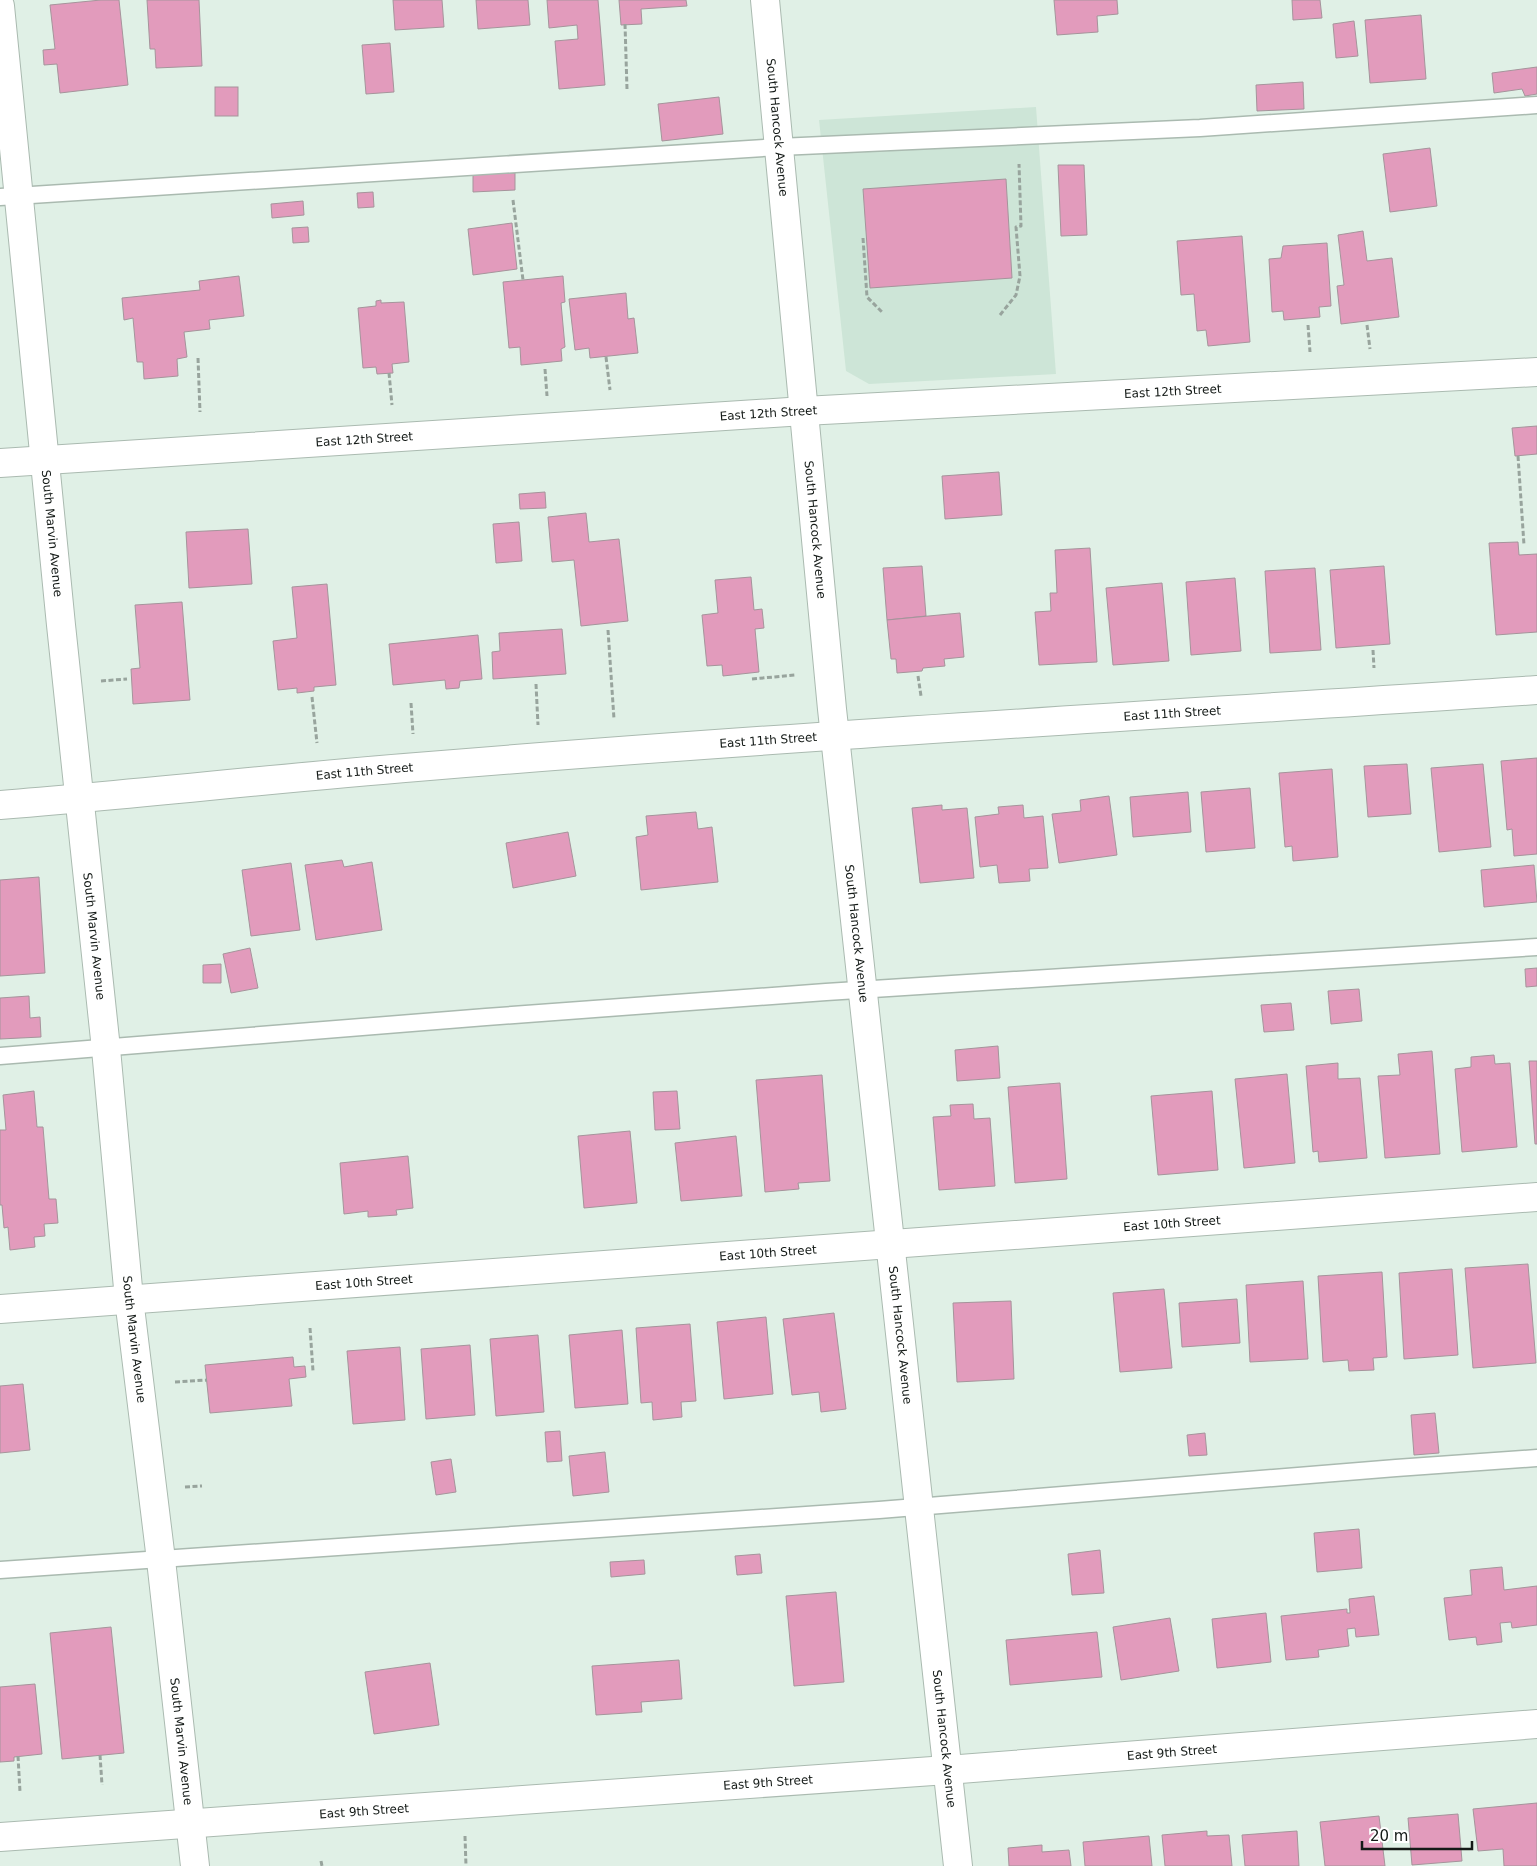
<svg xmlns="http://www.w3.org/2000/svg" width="1537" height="1866" viewBox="0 0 1537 1866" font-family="'DejaVu Sans',sans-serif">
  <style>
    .built { fill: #cde5d7 }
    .building { fill: #e29bbc; stroke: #a5949b }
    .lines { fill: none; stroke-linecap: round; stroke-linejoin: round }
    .lane-casing { stroke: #aabab0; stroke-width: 19 }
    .street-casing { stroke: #aabab0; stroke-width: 30 }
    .secondary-casing { stroke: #aabab0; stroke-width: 30 }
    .path { stroke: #98a49d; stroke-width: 3; stroke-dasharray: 5 2.5; stroke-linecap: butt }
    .lane { stroke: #fff; stroke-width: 16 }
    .street { stroke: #fff; stroke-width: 28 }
    .secondary { stroke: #fff; stroke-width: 28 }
    .labels { text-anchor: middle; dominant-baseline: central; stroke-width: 4; stroke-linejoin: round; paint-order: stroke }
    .street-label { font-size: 12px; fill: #141a17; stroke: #fff }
  </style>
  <rect width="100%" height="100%" fill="#e0f0e6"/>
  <polygon class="built" points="1036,107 1056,374 869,384 846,371 819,120"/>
  <g class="building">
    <polygon points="101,0 119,0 128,85 60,93 57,64 44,65 43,50 55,49 50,5"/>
    <polygon points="147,0 199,0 202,66 156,68 155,49 150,49"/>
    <polygon points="393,0 442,0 444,27 395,30"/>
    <polygon points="476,0 528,0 530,25 478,29"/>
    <polygon points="547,0 598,0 605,85 559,89 555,41 578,39 577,25 549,28"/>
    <polygon points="619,0 686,0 687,6 641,9 642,24 621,25"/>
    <polygon points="1054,0 1117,0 1118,14 1097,16 1098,32 1057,35"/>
    <polygon points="1292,0 1320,0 1322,18 1293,20"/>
    <polygon points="1421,15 1426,79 1370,83 1365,20"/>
    <polygon points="1354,21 1358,56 1336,58 1333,24"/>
    <polygon points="390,43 394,92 366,94 362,45"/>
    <polygon points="1537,67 1537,94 1525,96 1522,89 1494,93 1492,73"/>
    <polygon points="1303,82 1304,109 1257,111 1256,85"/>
    <rect x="215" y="87" width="23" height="29"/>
    <polygon points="719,97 723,134 662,141 658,104"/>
    <polygon points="1430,148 1437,206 1390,212 1383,154"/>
    <polygon points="1058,165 1084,165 1087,235 1061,236"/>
    <polygon points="515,173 515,190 473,192 473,174"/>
    <polygon points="1006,179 1012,278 870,288 863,189"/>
    <polygon points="373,192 374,207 358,208 357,193"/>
    <polygon points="303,201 304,215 272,218 271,204"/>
    <polygon points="512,223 517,269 473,275 468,229"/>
    <polygon points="308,227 309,242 293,243 292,228"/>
    <polygon points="1363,231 1367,261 1392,258 1399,317 1341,324 1337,286 1344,285 1338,235"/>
    <polygon points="1242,236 1250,342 1208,346 1206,330 1197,331 1194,294 1181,295 1177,241"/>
    <polygon points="1327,243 1331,306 1319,307 1320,317 1284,320 1283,311 1272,312 1269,259 1281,258 1283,246"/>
    <polygon points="239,276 244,316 209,320 210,329 184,332 187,357 177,359 178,376 144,379 143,362 137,362 133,318 124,320 122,298 200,290 199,281"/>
    <polygon points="563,276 565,302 561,303 565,347 561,349 562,361 521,365 520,347 509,348 503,282"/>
    <polygon points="626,293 628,319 634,318 638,353 590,358 589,348 575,350 569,299"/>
    <polygon points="381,300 381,303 404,302 409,362 392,364 393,373 377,374 376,367 363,368 358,308 376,306 376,301"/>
    <polygon points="1537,426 1537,454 1515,456 1512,428"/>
    <polygon points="999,472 1002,515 945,519 942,476"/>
    <polygon points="545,492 546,508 520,509 519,494"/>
    <polygon points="586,513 589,542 619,539 628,621 581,626 574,560 552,562 548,517"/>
    <polygon points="519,522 522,561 496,563 493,524"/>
    <polygon points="248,529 252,584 189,588 186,532"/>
    <polygon points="1518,542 1519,555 1537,554 1537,632 1496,635 1489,543"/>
    <polygon points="1090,548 1097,662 1039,665 1035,612 1051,611 1050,593 1057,593 1055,550"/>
    <polygon points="922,566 926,616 887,620 883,568"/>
    <polygon points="1384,566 1390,644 1336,648 1330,570"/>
    <polygon points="1315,568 1321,650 1270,653 1265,571"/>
    <polygon points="751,577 754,610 762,609 764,628 755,629 759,672 723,676 722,665 707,666 702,615 718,613 715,580"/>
    <polygon points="1235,578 1241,651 1191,655 1186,582"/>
    <polygon points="1162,583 1169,661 1113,665 1106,588"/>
    <polygon points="327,584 336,685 314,687 314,691 297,693 297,688 278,690 273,641 297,638 292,587"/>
    <polygon points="182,602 190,700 133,704 131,669 140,668 135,605"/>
    <polygon points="960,613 964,657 944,659 945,666 923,668 922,671 897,673 896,659 891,659 887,620"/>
    <polygon points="562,629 566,674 493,679 492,652 500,651 499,633"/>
    <polygon points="478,635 482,679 460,681 459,688 446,689 445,680 393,685 389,644"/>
    <polygon points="1537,758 1537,854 1514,856 1512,829 1507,830 1501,761"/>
    <polygon points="1407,764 1411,814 1368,817 1364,766"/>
    <polygon points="1483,764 1491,847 1439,852 1431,768"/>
    <polygon points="1332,769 1338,857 1293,861 1292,846 1285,847 1279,773"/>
    <polygon points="1250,788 1255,848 1206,852 1201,792"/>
    <polygon points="1188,792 1191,832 1133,837 1130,797"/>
    <polygon points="1109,796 1117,855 1059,863 1052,814 1081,811 1080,800"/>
    <polygon points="942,805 942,810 967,808 974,878 920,883 912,808"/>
    <polygon points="1023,805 1024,818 1043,816 1048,868 1029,869 1030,881 999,883 997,865 980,867 975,817 999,814 998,807"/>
    <polygon points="696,812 698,829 712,827 718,882 641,890 636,837 648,835 646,816"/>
    <polygon points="568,832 576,876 513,888 506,843"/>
    <polygon points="342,860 344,867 372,862 382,930 316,940 305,865"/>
    <polygon points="291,863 300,930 251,936 242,870"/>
    <polygon points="1534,865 1537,902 1484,907 1481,870"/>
    <polygon points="39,877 45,973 0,976 0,880"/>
    <polygon points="250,948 258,988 231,993 223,954"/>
    <polygon points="221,964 221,983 203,983 203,965"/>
    <polygon points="1537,968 1537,986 1526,987 1525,969"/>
    <polygon points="1359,989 1362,1021 1331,1024 1328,991"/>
    <polygon points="29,996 30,1018 40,1017 41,1037 0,1039 0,998"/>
    <polygon points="1291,1003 1294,1030 1264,1032 1261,1005"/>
    <polygon points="998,1046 1000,1078 957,1081 955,1050"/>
    <polygon points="1432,1051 1440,1154 1385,1158 1378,1076 1400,1075 1398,1054"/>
    <polygon points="1494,1055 1495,1064 1510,1063 1517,1147 1462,1152 1455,1069 1471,1067 1471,1057"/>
    <polygon points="1529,1061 1537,1061 1537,1144 1535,1144"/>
    <polygon points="1338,1063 1338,1079 1360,1078 1367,1158 1319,1162 1318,1151 1313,1152 1306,1066"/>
    <polygon points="1287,1074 1295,1163 1244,1168 1235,1079"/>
    <polygon points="822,1075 830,1181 798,1183 799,1189 765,1192 756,1080"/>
    <polygon points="1060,1083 1067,1179 1015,1183 1008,1087"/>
    <polygon points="34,1091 37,1127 43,1127 49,1199 56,1199 58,1223 44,1224 45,1236 34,1237 35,1247 10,1250 8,1227 4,1228 2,1205 0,1205 0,1130 6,1130 3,1095"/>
    <polygon points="677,1091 680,1129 655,1130 653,1092"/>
    <polygon points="1212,1091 1218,1170 1158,1175 1151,1096"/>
    <polygon points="973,1104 974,1119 990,1118 995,1186 939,1190 933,1117 951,1116 950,1105"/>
    <polygon points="630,1131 637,1203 584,1208 578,1136"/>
    <polygon points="736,1136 742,1196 681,1201 675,1143"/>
    <polygon points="408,1156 413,1208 396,1210 397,1215 368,1217 368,1211 344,1214 340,1163"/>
    <polygon points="1528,1264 1536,1363 1473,1368 1465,1268"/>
    <polygon points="1452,1269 1458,1355 1404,1359 1399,1273"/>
    <polygon points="1382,1272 1387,1357 1373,1358 1374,1370 1349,1371 1348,1360 1323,1362 1318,1276"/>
    <polygon points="1303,1281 1308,1359 1250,1362 1246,1285"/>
    <polygon points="1164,1289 1172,1368 1120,1372 1113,1293"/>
    <polygon points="1237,1299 1240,1343 1182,1347 1179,1303"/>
    <polygon points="1011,1301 1014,1379 957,1382 953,1303"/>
    <polygon points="834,1313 846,1409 821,1412 819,1392 792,1395 783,1319"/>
    <polygon points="766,1317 773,1394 724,1399 717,1322"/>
    <polygon points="690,1324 696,1401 681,1402 682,1417 653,1420 652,1402 641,1403 636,1328"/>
    <polygon points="622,1330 628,1404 575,1408 569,1335"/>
    <polygon points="538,1335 544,1412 496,1416 490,1339"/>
    <polygon points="470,1345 475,1415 426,1419 421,1349"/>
    <polygon points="400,1347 405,1420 353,1424 347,1351"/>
    <polygon points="293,1357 294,1367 305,1366 306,1377 289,1379 292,1406 210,1413 205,1365"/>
    <polygon points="23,1384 30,1450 0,1453 0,1386"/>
    <polygon points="1435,1413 1439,1453 1414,1455 1411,1415"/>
    <polygon points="560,1431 562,1461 547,1462 545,1432"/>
    <polygon points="1205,1433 1207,1455 1189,1456 1187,1435"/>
    <polygon points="605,1452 609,1492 573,1496 569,1456"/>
    <polygon points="451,1459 456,1492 436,1495 431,1462"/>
    <polygon points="1359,1529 1362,1568 1317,1572 1314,1533"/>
    <polygon points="1100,1550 1104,1593 1072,1595 1068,1554"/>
    <polygon points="760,1554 762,1573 737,1575 735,1556"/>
    <polygon points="644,1560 645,1574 611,1577 610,1562"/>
    <polygon points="1502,1567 1504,1590 1537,1586 1537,1625 1512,1628 1511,1622 1500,1623 1502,1642 1477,1645 1476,1637 1449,1640 1444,1598 1472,1595 1470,1570"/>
    <polygon points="836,1592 844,1682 794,1686 786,1596"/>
    <polygon points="1374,1596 1379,1635 1356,1637 1355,1628 1347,1629 1349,1646 1318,1650 1319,1657 1286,1660 1281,1616 1347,1609 1347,1613 1350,1613 1349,1599"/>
    <polygon points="1266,1613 1271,1662 1217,1668 1212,1619"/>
    <polygon points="1170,1618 1179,1671 1121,1680 1113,1627"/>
    <polygon points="111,1627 124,1753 62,1759 50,1633"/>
    <polygon points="1097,1632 1102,1677 1010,1685 1006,1640"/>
    <polygon points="679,1660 682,1699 641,1702 642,1712 596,1715 592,1666"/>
    <polygon points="430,1663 439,1725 374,1734 365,1672"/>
    <polygon points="35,1684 42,1754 14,1757 14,1761 0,1762 0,1687"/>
    <polygon points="1537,1803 1537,1866 1504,1866 1503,1849 1478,1851 1473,1809"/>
    <polygon points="1458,1814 1462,1861 1412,1865 1408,1818"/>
    <polygon points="1379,1816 1385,1866 1325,1866 1320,1822"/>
    <polygon points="1207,1831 1207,1836 1229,1835 1232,1866 1165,1866 1162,1835"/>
    <polygon points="1297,1831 1299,1866 1245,1866 1242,1835"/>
    <polygon points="1149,1836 1152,1866 1085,1866 1083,1842"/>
    <polygon points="1042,1845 1042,1852 1069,1850 1071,1866 1009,1866 1008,1848"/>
  </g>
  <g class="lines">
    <g class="lane-casing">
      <g id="lane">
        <polyline points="0,197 779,147 1200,128 1537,105"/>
        <polyline points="0,1056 486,1017 826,992 1537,947"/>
        <polyline points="0,1570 879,1510 1396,1468 1537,1458"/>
      </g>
    </g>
    <g class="street-casing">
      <g id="street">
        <path id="s1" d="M765 0 832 709 958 1866"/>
        <path id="s2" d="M0 6 61 625 106 1049 129 1299 161 1560 195 1866"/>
        <path id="s3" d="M0 805C139 794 278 778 417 767 790 736 1163 715 1537 690"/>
        <path id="s4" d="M0 1309 1537 1197"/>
        <path id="s5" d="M0 1837 947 1770 1537 1724"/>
      </g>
    </g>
    <g class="secondary-casing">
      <g id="secondary">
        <path id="s6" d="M0 463 804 411 1537 372"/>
      </g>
    </g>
    <g class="path">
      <polyline points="625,24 627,89"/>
      <polyline points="513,200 523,280"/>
      <polyline points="863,238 867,297 883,313"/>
      <polyline points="1000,315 1016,295 1020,276 1016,227 1021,226 1019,164"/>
      <polyline points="1308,325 1310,352"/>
      <polyline points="1367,325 1370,349"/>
      <polyline points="606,357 610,390"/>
      <polyline points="198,358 200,412"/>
      <polyline points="545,369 547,396"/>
      <polyline points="389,373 392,405"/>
      <polyline points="1518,456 1524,545"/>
      <polyline points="608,630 614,719"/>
      <polyline points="1373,650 1374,668"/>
      <polyline points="918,676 921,696"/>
      <polyline points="752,679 795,675"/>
      <polyline points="101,681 127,679"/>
      <polyline points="536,684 538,725"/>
      <polyline points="312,697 317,743"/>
      <polyline points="411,703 413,734"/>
      <polyline points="310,1328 313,1371"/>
      <polyline points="175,1382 207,1380"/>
      <polyline points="185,1487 202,1486"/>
      <polyline points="100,1755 102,1785"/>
      <polyline points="18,1756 20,1792"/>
      <polyline points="465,1836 466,1866"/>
      <polyline points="321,1861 322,1866"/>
    </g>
    <use href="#lane" class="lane"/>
    <use href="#street" class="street"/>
    <use href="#secondary" class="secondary"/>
  </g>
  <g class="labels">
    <g class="street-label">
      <text stroke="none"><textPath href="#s1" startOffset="128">South Hancock Avenue</textPath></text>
      <text stroke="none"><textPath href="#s6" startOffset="1175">East 12th Street</textPath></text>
      <text stroke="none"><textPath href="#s6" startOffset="770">East 12th Street</textPath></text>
      <text stroke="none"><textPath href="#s6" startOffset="365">East 12th Street</textPath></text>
      <text stroke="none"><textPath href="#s1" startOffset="532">South Hancock Avenue</textPath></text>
      <text stroke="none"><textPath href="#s2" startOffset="530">South Marvin Avenue</textPath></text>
      <text stroke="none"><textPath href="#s3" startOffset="1176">East 11th Street</textPath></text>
      <text stroke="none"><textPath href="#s3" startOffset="771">East 11th Street</textPath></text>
      <text stroke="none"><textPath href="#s3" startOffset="366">East 11th Street</textPath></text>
      <text stroke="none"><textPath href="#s1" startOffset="938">South Hancock Avenue</textPath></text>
      <text stroke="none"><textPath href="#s2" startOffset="935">South Marvin Avenue</textPath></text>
      <text stroke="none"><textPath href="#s4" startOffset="1175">East 10th Street</textPath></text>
      <text stroke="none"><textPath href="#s4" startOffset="770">East 10th Street</textPath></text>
      <text stroke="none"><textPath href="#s4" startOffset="365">East 10th Street</textPath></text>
      <text stroke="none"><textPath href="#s1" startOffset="1342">South Hancock Avenue</textPath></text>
      <text stroke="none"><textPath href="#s2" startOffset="1340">South Marvin Avenue</textPath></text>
      <text stroke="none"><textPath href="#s1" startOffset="1748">South Hancock Avenue</textPath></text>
      <text stroke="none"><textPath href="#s2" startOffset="1745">South Marvin Avenue</textPath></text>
      <text stroke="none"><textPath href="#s5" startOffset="1175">East 9th Street</textPath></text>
      <text stroke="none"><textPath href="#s5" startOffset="770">East 9th Street</textPath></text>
      <text stroke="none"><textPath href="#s5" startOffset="365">East 9th Street</textPath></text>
    </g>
  </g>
  <path d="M1362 1841v8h110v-8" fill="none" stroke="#141a17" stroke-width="2.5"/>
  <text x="1370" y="1841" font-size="15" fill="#141a17" stroke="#ffffff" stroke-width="4" paint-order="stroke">20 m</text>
</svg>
